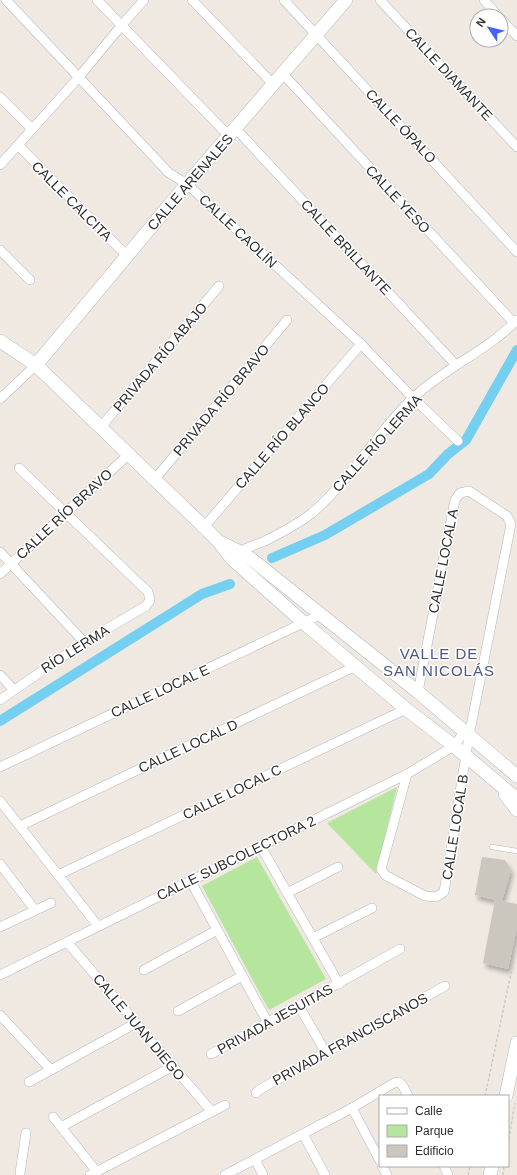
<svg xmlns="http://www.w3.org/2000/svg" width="517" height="1175" viewBox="0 0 517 1175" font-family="Arial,sans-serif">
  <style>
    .green { fill: #b6e59e }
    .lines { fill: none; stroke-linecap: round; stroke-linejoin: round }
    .canal { stroke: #75cff0; stroke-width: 10 }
    .building { fill: #cbc7bf; filter: url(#shadow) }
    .lane-casing { stroke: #b4b7c1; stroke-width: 5.5 }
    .street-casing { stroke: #b4b7c1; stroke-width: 10 }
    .secondary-casing { stroke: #b4b7c1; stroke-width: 14 }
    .path { stroke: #c9c9c9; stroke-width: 1.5; stroke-dasharray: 3 2; stroke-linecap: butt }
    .lane { stroke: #fff; stroke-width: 4.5 }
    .street { stroke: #fff; stroke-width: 9 }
    .secondary { stroke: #fff; stroke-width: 13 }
    .labels { text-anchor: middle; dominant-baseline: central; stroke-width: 3; stroke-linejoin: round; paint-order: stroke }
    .street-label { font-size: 14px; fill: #2e2e2e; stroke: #fff }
    .neighbourhood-label { font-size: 15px; letter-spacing: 1px; fill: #4d5680; stroke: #fff }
  </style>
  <defs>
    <filter id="shadow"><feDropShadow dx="2.5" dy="4.5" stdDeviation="2" flood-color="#0004"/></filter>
  </defs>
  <rect width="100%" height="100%" fill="#efe9e1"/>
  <g class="green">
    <polygon points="397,787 376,874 327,823"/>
    <polygon points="257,857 326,979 269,1010 202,886"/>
  </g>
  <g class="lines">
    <g class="canal">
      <polyline points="272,558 325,535 429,474 448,454 466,440 517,350"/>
      <polyline points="0,721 202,594 230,584"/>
    </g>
  </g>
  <polygon class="building" points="482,857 505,860 511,870 502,901 517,904 517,927 508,969 483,963 495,900 475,895"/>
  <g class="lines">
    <g class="lane-casing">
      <polyline id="lane" points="492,847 517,851"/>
    </g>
    <g class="street-casing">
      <g id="street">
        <polyline points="6,0 169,173 187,184 361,344 413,398 458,441"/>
        <polyline points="97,0 229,136"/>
        <polyline points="192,0 274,85"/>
        <polyline points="284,0 517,252"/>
        <polyline points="380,0 517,147"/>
        <polyline points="484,0 498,16"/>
        <polyline points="501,19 517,36"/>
        <polyline points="283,74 514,323"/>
        <polyline points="0,97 32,129"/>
        <polyline points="236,129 456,365"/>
        <polyline points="18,145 127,256"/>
        <polyline points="0,165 79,77 121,26 144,0"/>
        <polyline points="0,250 30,280"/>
        <polyline points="0,399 36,365"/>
        <polyline points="100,428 219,286"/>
        <polyline points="155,479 287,320"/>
        <polyline points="204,527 361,344"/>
        <polyline points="0,552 84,642"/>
        <path d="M238 554C245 547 256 545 265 541 281 533 298 524 312 513 351 480 376 433 413 398 444 368 487 351 517 320"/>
        <polyline points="0,574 128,455"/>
        <polyline points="0,675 13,689"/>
        <polyline points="0,700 84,642 146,606 150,600 148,592 19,468"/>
        <polyline points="0,767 320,615"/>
        <polyline points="407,774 381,869 385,875 425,896 436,897 444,892 469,736 511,524 507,516 469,491 460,493 455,500 418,692"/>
        <polyline points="0,801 98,926"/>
        <polyline points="20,826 356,666"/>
        <polyline points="260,845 339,984"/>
        <polyline points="0,864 35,910"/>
        <polyline points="58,875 406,709"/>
        <polyline points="190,880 268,1023"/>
        <polyline points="287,893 338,867"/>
        <polyline points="0,927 51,903"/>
        <polyline points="313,938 372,908"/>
        <polyline points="67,942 212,1112"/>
        <polyline points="144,970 217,930"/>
        <polyline points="0,975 407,774 454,746 458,741 464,731"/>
        <polyline points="299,1006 326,1053"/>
        <polyline points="178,1011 242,976"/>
        <polyline points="0,1015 51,1070"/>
        <polyline points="211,1054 400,949"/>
        <polyline points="29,1082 136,1023"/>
        <polyline points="256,1093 259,1090 445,986"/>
        <polyline points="352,1108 380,1161"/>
        <polyline points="53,1117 97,1172"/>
        <polyline points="61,1127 173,1066"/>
        <polyline points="303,1134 325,1175"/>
        <polyline points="255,1159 263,1175"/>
        <polyline points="382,1166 387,1175"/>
        <polyline points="444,1166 448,1175"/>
        <polyline points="20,1173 26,1133"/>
        <polyline points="90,1175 225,1105"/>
        <polyline points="225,1175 352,1108 394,1083 399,1082 403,1086 408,1096"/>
      </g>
    </g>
    <g class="secondary-casing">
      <g id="secondary">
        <polyline points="0,341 36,365 204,527 219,542 232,559 304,623 406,709 454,746 517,799"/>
        <polyline points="36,365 187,184 346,0"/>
        <polyline points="222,543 240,552 250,558 418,692 517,776"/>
        <polyline points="505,794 517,810"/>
        <polyline points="506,1096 517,1043"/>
        <polyline points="490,1175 492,1166"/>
      </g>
    </g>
    <g class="path">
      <polyline points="485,1096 517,945"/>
      <polyline points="508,1144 515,1103"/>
      <polyline points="468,1175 470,1166"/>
      <polyline points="503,1175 504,1166"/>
    </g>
    <use href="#lane" class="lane"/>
    <use href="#street" class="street"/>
    <use href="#secondary" class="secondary"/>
  </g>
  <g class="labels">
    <g class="street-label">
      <text transform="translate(449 74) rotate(47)">CALLE DIAMANTE</text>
      <text transform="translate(401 126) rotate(47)">CALLE ÓPALO</text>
      <text transform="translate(190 182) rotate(-49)">CALLE ARENALES</text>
      <text transform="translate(398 199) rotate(47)">CALLE YESO</text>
      <text transform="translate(72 201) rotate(45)">CALLE CALCITA</text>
      <text transform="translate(238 231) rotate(43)">CALLE CAOLÍN</text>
      <text transform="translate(346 247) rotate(47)">CALLE BRILLANTE</text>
      <text transform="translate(160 357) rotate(-50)">PRIVADA RÍO ABAJO</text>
      <text transform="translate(221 400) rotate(-50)">PRIVADA RÍO BRAVO</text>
      <text transform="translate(282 436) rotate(-49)">CALLE RÍO BLANCO</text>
      <text transform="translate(377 443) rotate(-48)">CALLE RÍO LERMA</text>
      <text transform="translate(64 514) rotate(-43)">CALLE RÍO BRAVO</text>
      <text transform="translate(443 561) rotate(-79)">CALLE LOCAL A</text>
      <text transform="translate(75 649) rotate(-32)">RÍO LERMA</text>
      <text transform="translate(160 691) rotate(-25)">CALLE LOCAL E</text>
      <text transform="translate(188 746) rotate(-25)">CALLE LOCAL D</text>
      <text transform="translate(232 792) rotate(-26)">CALLE LOCAL C</text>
      <text transform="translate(455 827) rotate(-81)">CALLE LOCAL B</text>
      <text transform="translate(236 858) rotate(-26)">CALLE SUBCOLECTORA 2</text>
      <text transform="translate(275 1019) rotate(-29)">PRIVADA JESUITAS</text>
      <text transform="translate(139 1027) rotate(50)">CALLE JUAN DIEGO</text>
      <text transform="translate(350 1039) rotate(-29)">PRIVADA FRANCISCANOS</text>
    </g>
    <g class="neighbourhood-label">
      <text x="439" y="653">VALLE DE<tspan x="439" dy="17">SAN NICOLÁS</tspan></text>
    </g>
  </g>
  <rect x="379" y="1095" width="130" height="72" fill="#ffffff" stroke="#ababab"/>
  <rect x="387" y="1108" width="20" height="6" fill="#ffffff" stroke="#ababab"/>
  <text x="415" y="1115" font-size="12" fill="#2e2e2e">Calle</text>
  <rect x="387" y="1125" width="20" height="12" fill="#b6e59e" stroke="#ababab"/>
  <text x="415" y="1135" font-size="12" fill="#2e2e2e">Parque</text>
  <rect x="387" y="1145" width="20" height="12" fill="#cbc7bf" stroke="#ababab"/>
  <text x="415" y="1155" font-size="12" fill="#2e2e2e">Edificio</text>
  <g transform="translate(489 28) rotate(305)"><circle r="19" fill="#ffffff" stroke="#ababab"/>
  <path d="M0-3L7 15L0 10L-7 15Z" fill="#4264fb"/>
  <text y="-6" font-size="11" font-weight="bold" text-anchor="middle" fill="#2e2e2e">N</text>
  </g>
</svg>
